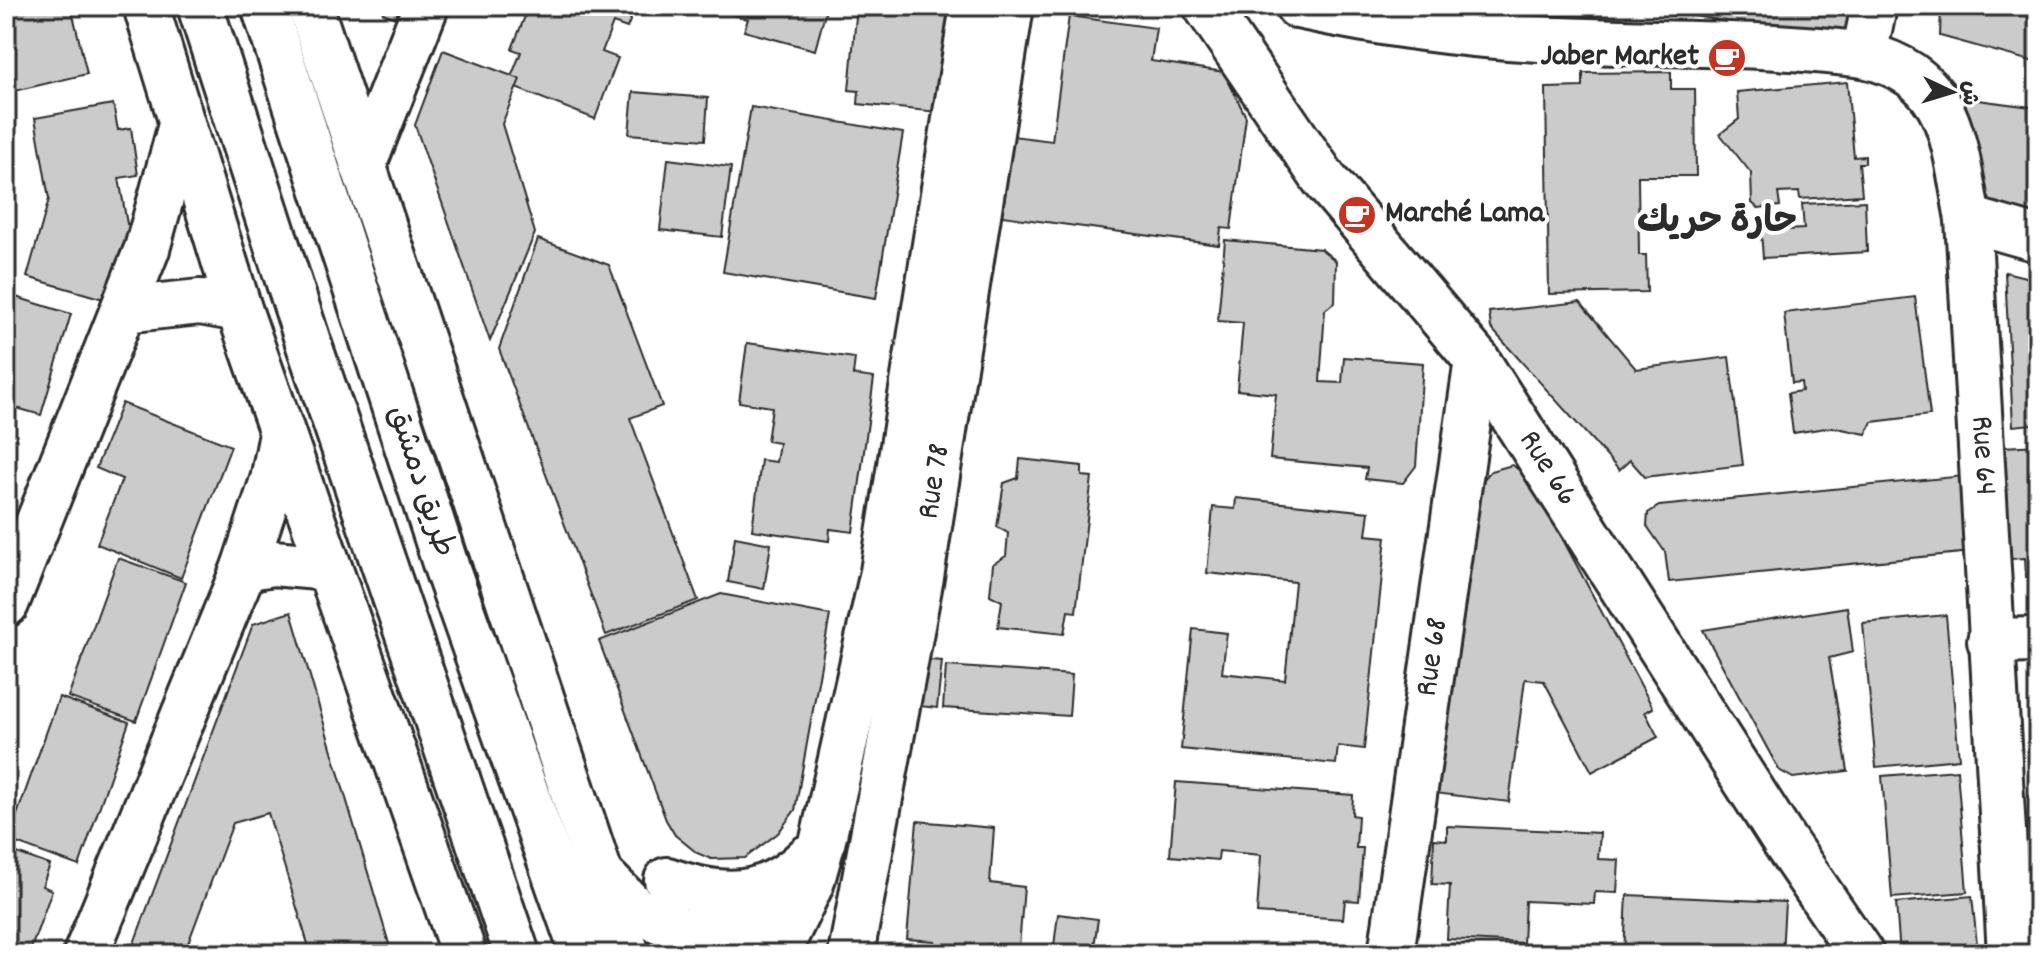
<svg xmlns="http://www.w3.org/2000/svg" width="2044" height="960" viewBox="0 0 2044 960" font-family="Dekko,'Playpen Sans Arabic',sans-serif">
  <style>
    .building { fill: #cbcbcb; stroke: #2b2b2b; stroke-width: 2 }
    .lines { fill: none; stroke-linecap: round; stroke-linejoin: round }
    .minor-casing { stroke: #2b2b2b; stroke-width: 50 }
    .highway-casing { stroke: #2b2b2b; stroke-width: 50 }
    .minor { stroke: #fff; stroke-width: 44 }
    .highway { stroke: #fff; stroke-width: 44 }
    .labels { text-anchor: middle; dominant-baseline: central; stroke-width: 8; stroke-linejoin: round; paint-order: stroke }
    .poi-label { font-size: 32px; font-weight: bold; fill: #2b2b2b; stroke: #fff; text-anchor: end }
    .street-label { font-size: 32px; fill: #2b2b2b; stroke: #fff }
    .quarter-label { font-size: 36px; font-weight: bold; fill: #2b2b2b; stroke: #fff }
  </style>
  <rect width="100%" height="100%" fill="#fff"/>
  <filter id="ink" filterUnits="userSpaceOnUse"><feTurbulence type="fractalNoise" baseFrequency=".0125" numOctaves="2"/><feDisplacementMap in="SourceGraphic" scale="16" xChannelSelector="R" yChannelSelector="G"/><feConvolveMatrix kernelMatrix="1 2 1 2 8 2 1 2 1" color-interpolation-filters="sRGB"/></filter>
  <g filter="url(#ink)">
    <g class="building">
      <polygon points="6,6 71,6 87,74 6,93"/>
      <polygon points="381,6 403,6 398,19 383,13"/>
      <polygon points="529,6 636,6 627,28 613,23 602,52 618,58 595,119 508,85 521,52 512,49"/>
      <polygon points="702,6 827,6 815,50 744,31 748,19"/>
      <polygon points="857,6 948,6 938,112 858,104 859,91 849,90"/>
      <polygon points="1631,6 1851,6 1845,40"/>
      <polygon points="1941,6 2038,6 2038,63 1940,36"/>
      <polygon points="1069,16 1156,28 1151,61 1224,72 1246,117 1231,229 1221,228 1219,245 1002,216 1013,136 1052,141"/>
      <polygon points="443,50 520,79 502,124 535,233 490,341 415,125"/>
      <polygon points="1671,72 1671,89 1695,89 1696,176 1638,176 1639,255 1646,255 1647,292 1549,294 1546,88 1583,87 1583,73"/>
      <polygon points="1847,82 1854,157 1865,156 1865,163 1859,163 1862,195 1800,199 1799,192 1778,193 1780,206 1758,208 1752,203 1751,173 1720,134 1739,119 1737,92"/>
      <polygon points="633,92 708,98 705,140 629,134"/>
      <polygon points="1955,97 2038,108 2038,216 1993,210"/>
      <polygon points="113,104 118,130 131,128 138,175 119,178 127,224 141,229 107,300 27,277 49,199 35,118"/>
      <polygon points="751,107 903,133 876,298 723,272"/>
      <polygon points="668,159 731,167 722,237 660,230"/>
      <polygon points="1865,201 1867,252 1763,258 1761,231 1804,229 1802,204"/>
      <polygon points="538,239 609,265 662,406 630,418 698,600 606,635 499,349"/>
      <polygon points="1225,240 1321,249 1336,261 1335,302 1325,310 1320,382 1342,383 1344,357 1423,363 1416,466 1403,483 1365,479 1367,468 1270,459 1276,394 1237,390 1243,323 1218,321"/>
      <polygon points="2005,272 2038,280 2038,441 2033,441 2032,424 2013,426"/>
      <polygon points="6,294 71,314 41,415 6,405"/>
      <polygon points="1915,297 1930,415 1872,422 1866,434 1832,427 1793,433 1788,393 1802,391 1801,382 1792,383 1784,313"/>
      <polygon points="1580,302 1636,369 1729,357 1743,465 1645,477 1630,460 1619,470 1491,328 1489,312"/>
      <polygon points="747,343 855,358 853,375 874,378 853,532 830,529 829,541 752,530 761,460 776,462 779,443 767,441 772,407 739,402"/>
      <polygon points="122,403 231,446 181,578 97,544 122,479 96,468"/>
      <polygon points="2038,445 2038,576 2026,577 2025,558 2010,559 2003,447"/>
      <polygon points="1020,459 1082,466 1082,476 1092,477 1076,612 1068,611 1064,634 998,627 1002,601 990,595 993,564 1006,556 1008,533 997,527 1004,483 1018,478"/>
      <polygon points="1512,465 1530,478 1653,708 1645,712 1658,737 1592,772 1544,681 1525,679 1509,802 1434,793 1473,491 1491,471"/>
      <polygon points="1964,476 1971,552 1669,582 1665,552 1647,526 1648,513 1659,506"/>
      <polygon points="1236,498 1369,512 1366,535 1386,537 1364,749 1338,746 1336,764 1181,749 1193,629 1227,633 1222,673 1285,680 1295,582 1207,573 1213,507 1235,509"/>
      <polygon points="735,537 771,544 764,589 728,582"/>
      <polygon points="118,558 186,582 136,721 68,697"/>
      <polygon points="721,594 830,615 795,810 778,833 745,858 711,859 697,853 675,835 666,820 599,641"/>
      <polygon points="1847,607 1853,652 1829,658 1848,771 1793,778 1779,770 1703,630"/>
      <polygon points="291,612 392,954 311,954 268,813 233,823 184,954 130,954 253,624"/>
      <polygon points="1946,615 1959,759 1876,767 1863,623"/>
      <polygon points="917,659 942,661 937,708 912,705"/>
      <polygon points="946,666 1072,675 1069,716 943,708"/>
      <polygon points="2038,679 2038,791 2037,791 2033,680"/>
      <polygon points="59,697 129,722 79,866 8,840"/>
      <polygon points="1957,770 1967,892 1892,898 1882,776"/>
      <polygon points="1176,782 1353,795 1352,815 1358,816 1356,848 1363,848 1359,901 1345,900 1343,919 1257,913 1261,855 1219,851 1218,860 1170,856"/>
      <polygon points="917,821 994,828 990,883 1024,887 1019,947 987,944 986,954 935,954 935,941 907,939"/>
      <polygon points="1447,826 1600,833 1598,859 1619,860 1617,893 1595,892 1594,904 1525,901 1523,943 1447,939 1450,885 1432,884 1434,839 1447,840"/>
      <polygon points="6,849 50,865 42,886 52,890 29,954 6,954"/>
      <polygon points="1627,895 1785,902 1782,954 1624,954"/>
      <polygon points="1972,896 1978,954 1900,954 1896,903"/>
      <polygon points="1058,914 1098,919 1093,954 1053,954"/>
    </g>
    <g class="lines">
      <g class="minor-casing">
        <g id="minor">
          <polyline points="146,6 239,309 464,954"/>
          <polyline points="310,6 627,954"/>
          <path id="s1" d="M1206 6 1324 179 1477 360 1784 841 1861 954"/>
          <path d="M1298 6C1377 23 1459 35 1540 39 1649 45 1756 41 1864 55"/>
          <path id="s2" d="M1874 6 1864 55C1954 76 1953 141 1968 219L2010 954"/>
          <polyline points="363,166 426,6"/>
          <polyline points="1968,219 2038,239"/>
          <polyline points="123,310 200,302 239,309"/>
          <polyline points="244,568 273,563 329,568"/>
          <polyline points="6,604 147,249 181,125"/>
          <polyline points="1990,641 2038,640"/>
          <polyline points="602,876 636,910 681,930 729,932 775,916 809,886"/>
          <path d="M667 880C722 899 765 901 809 857"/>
          <polyline points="86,954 244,568 273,480 282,434"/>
          <polyline points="777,954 811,884 822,844 883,572 973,6"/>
          <path id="s3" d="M851 954 921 577 1011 6"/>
          <path id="s4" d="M1391 954 1477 360"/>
        </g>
      </g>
      <g class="highway-casing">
        <g id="highway">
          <polyline points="200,6 308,342 517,954"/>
          <polyline points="264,6 447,569 583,954"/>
        </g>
      </g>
      <use href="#minor" class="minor"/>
      <use href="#highway" class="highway"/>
    </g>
  </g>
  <defs>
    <g id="cafe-disc" transform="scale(2)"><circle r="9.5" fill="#c8321e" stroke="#fff"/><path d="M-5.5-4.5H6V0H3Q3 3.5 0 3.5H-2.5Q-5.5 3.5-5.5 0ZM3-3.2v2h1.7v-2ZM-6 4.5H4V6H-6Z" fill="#fff"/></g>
  </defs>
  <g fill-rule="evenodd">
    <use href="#cafe-disc" x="1727" y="58"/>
    <use href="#cafe-disc" x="1357" y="215"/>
  </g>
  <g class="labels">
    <g class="poi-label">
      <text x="1699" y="58">Jaber Market</text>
      <text x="1385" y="215" text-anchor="start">Marché Lama</text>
    </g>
    <g class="street-label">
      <text stroke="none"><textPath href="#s2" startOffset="498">Rue 64</textPath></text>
      <text stroke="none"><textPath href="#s1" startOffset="576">Rue 66</textPath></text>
      <text stroke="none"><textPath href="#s3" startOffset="480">Rue 78</textPath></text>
      <text transform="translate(419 482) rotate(72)">طريق دمشق</text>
      <text stroke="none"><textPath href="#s4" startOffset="300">Rue 68</textPath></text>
    </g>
    <g class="quarter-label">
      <text x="1717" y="224">حارة حريك</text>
    </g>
  </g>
  <rect width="2044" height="960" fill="none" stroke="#fff" stroke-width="32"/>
  <rect x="16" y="16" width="2012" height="928" fill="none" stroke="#2b2b2b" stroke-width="3" filter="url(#ink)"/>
  <g transform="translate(1952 92) rotate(94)" stroke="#ffffff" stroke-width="6" paint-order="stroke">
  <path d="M0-6L14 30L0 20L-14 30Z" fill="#2b2b2b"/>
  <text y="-12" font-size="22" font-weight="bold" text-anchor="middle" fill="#2b2b2b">ش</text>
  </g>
</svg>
